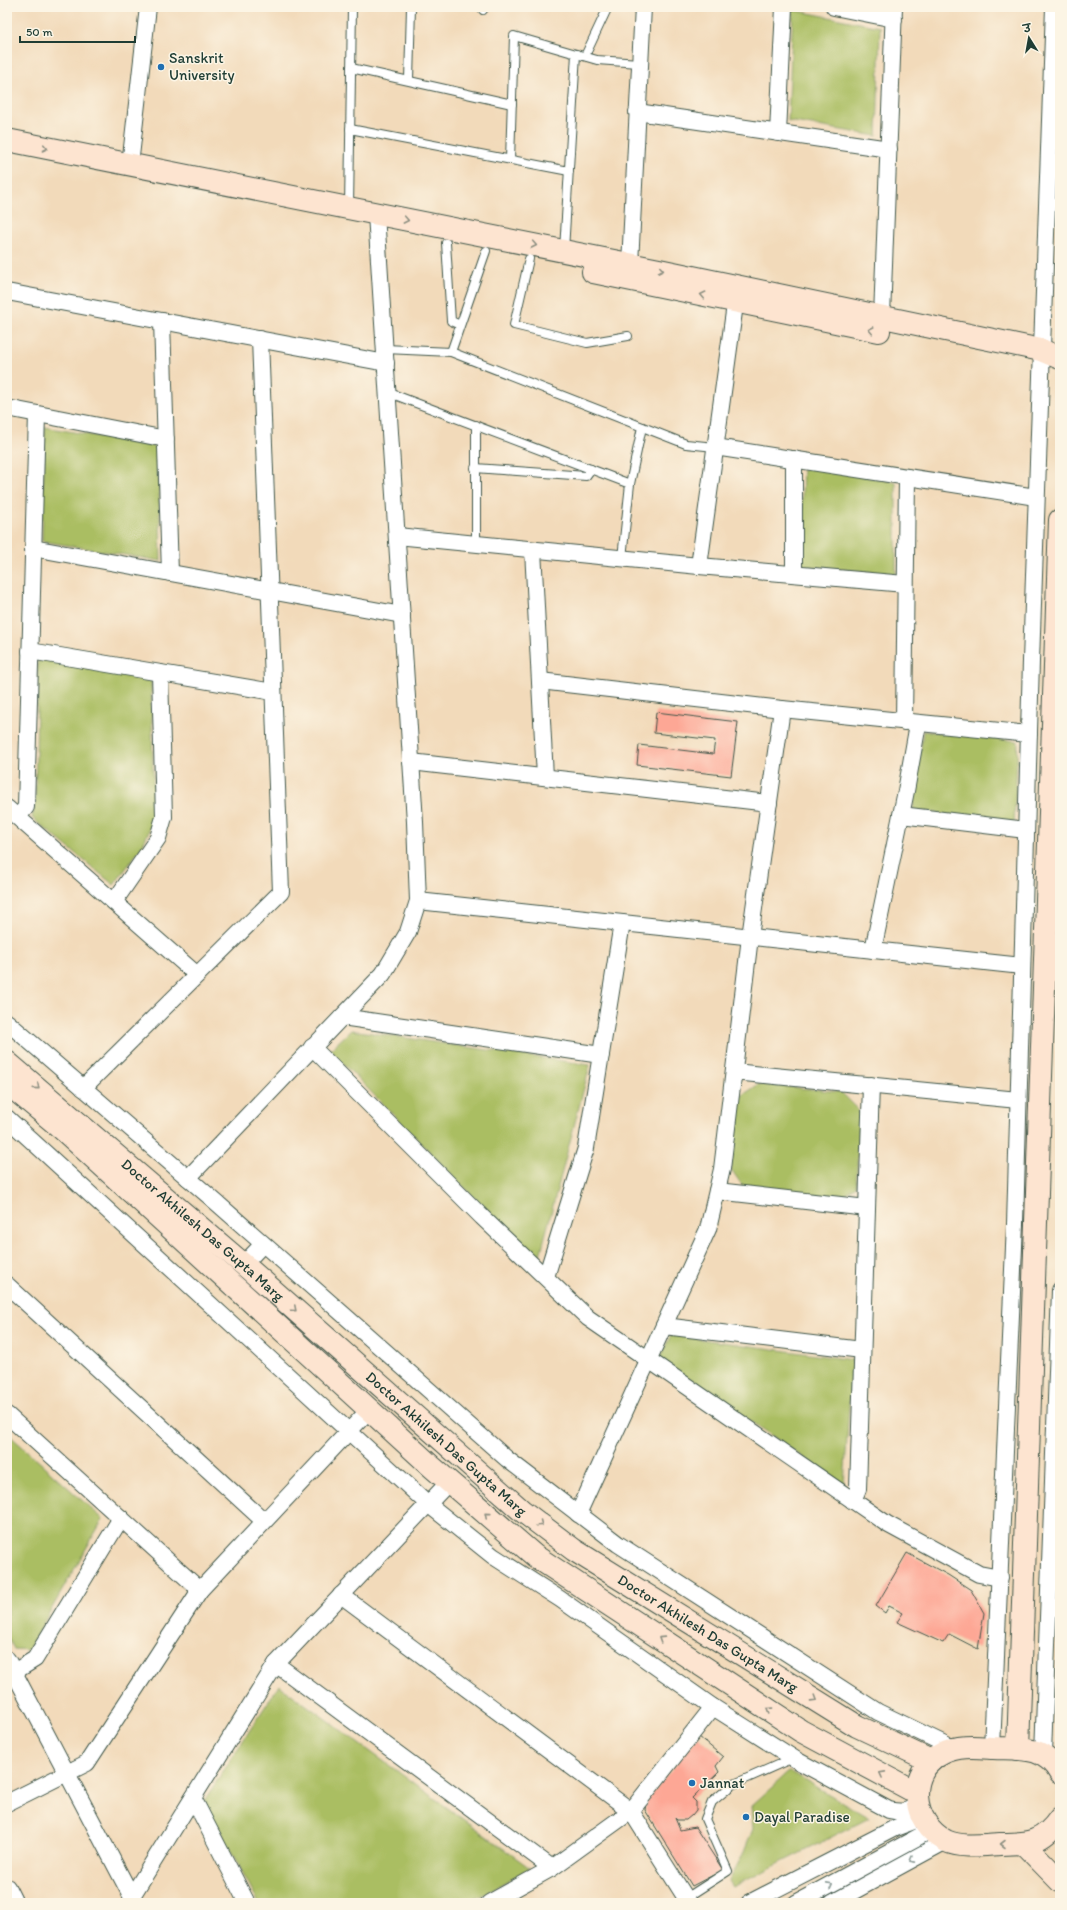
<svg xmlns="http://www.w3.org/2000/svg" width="1067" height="1910" viewBox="0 0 1067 1910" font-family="Itim,'Playpen Sans Deva',sans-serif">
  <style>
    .green { fill: #aabe62; stroke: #647e4b }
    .building { fill: #fda795 }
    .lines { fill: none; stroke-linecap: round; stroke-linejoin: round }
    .lane-casing { stroke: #3f5548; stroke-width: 10 }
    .street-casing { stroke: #3f5548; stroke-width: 18 }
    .secondary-casing { stroke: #3f5548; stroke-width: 24 }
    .lane { stroke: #fff; stroke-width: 8 }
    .street { stroke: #fff; stroke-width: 16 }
    .secondary { stroke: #fde4d0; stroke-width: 22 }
    .oneway { stroke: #8e9082 }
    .oneway2 { stroke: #8f9e9a }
    .poi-dot { fill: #1f6fb2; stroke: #fcf5e5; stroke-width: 1.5 }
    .labels { text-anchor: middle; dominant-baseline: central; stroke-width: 3; stroke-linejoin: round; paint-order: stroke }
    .poi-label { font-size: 15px; fill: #1f3d34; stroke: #fcf5e5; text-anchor: start }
    .street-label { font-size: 15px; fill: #1f3d34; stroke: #fcf5e5 }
  </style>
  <rect width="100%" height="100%" fill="#fcf5e5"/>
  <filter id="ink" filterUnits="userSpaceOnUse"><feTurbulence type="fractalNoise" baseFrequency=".025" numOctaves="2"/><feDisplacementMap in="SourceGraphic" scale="8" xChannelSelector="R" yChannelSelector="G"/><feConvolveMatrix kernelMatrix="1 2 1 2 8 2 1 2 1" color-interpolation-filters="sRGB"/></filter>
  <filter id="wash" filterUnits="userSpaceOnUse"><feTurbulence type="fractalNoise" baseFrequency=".012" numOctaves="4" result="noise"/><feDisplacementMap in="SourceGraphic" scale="16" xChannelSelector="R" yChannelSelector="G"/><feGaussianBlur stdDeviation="0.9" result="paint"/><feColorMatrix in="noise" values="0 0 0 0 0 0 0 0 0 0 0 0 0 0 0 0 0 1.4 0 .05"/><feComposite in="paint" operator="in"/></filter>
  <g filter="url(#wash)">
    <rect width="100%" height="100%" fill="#f2daba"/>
    <g class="green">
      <polygon points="793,10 880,27 877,136 788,121"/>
      <polygon points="45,427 158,447 161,561 42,541"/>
      <polygon points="803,466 896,482 896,574 800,566"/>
      <polygon points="38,659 151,679 154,818 143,845 114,885 32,818 35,803"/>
      <polygon points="923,731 1018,741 1014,823 913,810"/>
      <polygon points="351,1030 590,1065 538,1263 330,1050"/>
      <polygon points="759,1084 841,1092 860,1111 856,1186 840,1198 744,1188 731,1169 740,1097"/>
      <polygon points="671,1335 852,1360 844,1485 659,1359"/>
      <polygon points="7,1433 103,1519 28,1650 14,1649 7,1635"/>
      <polygon points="279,1685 530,1868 468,1903 259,1903 204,1801"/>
      <polygon points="790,1771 869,1818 733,1887 729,1881 744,1852 753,1829 751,1806"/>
    </g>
    <g id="blocks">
      <g class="building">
        <polygon points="656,712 738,722 731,776 637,765 639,745 713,754 715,740 654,733"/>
        <polygon points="907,1553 948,1575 971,1590 984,1613 978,1649 949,1634 943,1643 897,1622 903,1613 889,1606 885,1613 876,1606"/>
        <polygon points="698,1736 723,1757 716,1766 719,1772 692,1798 696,1802 696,1810 692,1815 686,1820 677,1820 675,1818 680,1830 695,1827 723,1870 692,1886 645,1810 646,1802"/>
      </g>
    </g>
  </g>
  <g filter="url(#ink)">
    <use href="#blocks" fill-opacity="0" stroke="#3f5548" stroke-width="1"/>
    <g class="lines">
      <g class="lane-casing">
        <g id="lane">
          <polyline points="483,10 485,7"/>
          <polyline points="585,56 608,7"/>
          <polyline points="351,68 512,104"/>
          <polyline points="409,80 411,7"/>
          <polyline points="350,129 569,171"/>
          <polyline points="510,160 514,36 597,60 639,63"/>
          <polyline points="349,208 352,7"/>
          <polyline points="446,243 451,321 460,325"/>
          <polyline points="564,250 576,54"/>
          <polyline points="529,259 514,325 587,343 628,336"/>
          <polyline points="385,349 451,352 686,444 715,447"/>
          <polyline points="451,352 486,251"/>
          <polyline points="387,392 630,484"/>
          <polyline points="476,425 476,544"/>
          <polyline points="475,468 586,476 591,469"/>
          <polyline points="622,558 630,484 642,427"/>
          <polyline points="686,1898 728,1871 705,1819 712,1802 732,1785 793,1758"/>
        </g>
      </g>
      <g class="street-casing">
        <g id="street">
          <polyline points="834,7 894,19"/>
          <polyline points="637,112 889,149"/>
          <polyline points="778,133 784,7"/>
          <polyline points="130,165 148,7"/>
          <polyline points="630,264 643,7"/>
          <polyline points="7,292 386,363"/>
          <polyline points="882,316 894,7"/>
          <polyline points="162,321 170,573"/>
          <polyline points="7,408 166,439"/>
          <polyline points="715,447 1036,497"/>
          <polyline points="794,459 794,574"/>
          <polyline points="397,536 699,566 905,584"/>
          <polyline points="33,548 402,615"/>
          <polyline points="533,550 545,777"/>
          <polyline points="699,566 737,290"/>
          <polyline points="30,651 273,692"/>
          <polyline points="540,681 782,709 1029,734"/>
          <polyline points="904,722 907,477"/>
          <polyline points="411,762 769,803"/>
          <polyline points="7,808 196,974"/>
          <polyline points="901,815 1026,830"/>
          <polyline points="18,817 26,807 37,414"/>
          <polyline points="418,901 1022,966"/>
          <polyline points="114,902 158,838 164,817 160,673"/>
          <polyline points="873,950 906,791 918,724"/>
          <polyline points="342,1017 601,1055"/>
          <polyline points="7,1022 217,1203 507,1459 618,1544 878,1712 953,1748"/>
          <polyline points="312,1047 482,1217 588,1318 887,1524 979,1574 1000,1578"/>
          <polyline points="734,1072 1018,1100"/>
          <polyline points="83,1088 281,892 260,339"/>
          <path d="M7 1118 428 1504 493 1556 560 1599 713 1707 798 1761 889 1810C901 1813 907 1812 917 1805"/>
          <polyline points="188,1178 383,974 408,932 418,901 415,822 376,214"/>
          <polyline points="717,1191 867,1208"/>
          <polyline points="243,1265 263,1244"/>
          <polyline points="546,1277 586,1148 622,923"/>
          <polyline points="7,1285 264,1521"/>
          <polyline points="664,1326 862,1350"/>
          <polyline points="7,1415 200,1590"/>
          <polyline points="853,1501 858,1489 871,1085"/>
          <polyline points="578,1514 708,1229 722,1169 750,937 782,709"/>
          <polyline points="341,1595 631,1811 689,1903"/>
          <polyline points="7,1659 135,1903"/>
          <polyline points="276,1664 552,1868"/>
          <polyline points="14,1672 35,1659 121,1518"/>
          <polyline points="992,1748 1015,1224 1031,661 1054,7"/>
          <polyline points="1043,1754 1060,1290"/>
          <polyline points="193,1798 247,1903"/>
          <polyline points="7,1803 87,1763 200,1590 369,1410"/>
          <polyline points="7,1887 15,1903"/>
          <polyline points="132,1896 276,1664 449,1482"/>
          <polyline points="489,1903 552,1868 631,1811 713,1707"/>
          <polyline points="749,1903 895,1828 922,1818"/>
          <polyline points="796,1903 931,1830"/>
          <polyline points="832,1903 946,1841"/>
        </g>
      </g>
      <g class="secondary-casing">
        <g id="secondary">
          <polyline points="7,140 664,271 1041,350 1060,358"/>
          <polyline points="593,272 879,331"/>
          <path id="s1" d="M7 1062 250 1270 521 1510 574 1550 857 1726 931 1761"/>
          <polyline points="7,1083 60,1127 432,1467 535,1556 801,1731 917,1793"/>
          <polyline points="1018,1749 1060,520"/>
          <path d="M1060 1773C1044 1745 1021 1749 993 1748 976 1747 959 1745 943 1753 905 1771 911 1823 946 1841 961 1848 983 1845 1000 1844 1028 1844 1043 1843 1060 1818"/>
          <polyline points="1024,1844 1060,1881"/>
        </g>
      </g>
      <use href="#lane" class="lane"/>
      <use href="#street" class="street"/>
      <use href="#secondary" class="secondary"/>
    </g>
    <defs><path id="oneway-chevron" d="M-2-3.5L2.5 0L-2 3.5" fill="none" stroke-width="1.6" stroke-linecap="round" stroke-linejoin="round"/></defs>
    <g class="oneway">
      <use href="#oneway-chevron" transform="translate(45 148) rotate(12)"/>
      <use href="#oneway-chevron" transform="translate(406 220) rotate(11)"/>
      <use href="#oneway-chevron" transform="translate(534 245) rotate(11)"/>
      <use href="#oneway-chevron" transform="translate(661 270) rotate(11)"/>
      <use href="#oneway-chevron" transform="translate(703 295) rotate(-168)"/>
      <use href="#oneway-chevron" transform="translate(871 330) rotate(-168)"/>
      <use href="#oneway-chevron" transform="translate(37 1087) rotate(41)"/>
      <use href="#oneway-chevron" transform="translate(294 1309) rotate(41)"/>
      <use href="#oneway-chevron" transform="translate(487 1515) rotate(-139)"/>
      <use href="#oneway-chevron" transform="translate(540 1524) rotate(37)"/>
      <use href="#oneway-chevron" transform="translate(661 1639) rotate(-147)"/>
      <use href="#oneway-chevron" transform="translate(814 1699) rotate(32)"/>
      <use href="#oneway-chevron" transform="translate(769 1710) rotate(-147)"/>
      <use href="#oneway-chevron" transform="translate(882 1774) rotate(-152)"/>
      <use href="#oneway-chevron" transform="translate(1003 1844) rotate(180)"/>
    </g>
    <g class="oneway2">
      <use href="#oneway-chevron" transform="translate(912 1860) rotate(151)"/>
      <use href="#oneway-chevron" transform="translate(830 1885) rotate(-28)"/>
    </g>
  </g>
  <g class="poi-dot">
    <circle cx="161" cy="67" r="4"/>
    <circle cx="692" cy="1783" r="4"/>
    <circle cx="746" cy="1817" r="4"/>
  </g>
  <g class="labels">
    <g class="poi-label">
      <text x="169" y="58">Sanskrit<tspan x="169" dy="17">University</tspan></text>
      <text x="700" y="1783">Jannat</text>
      <text x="754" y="1817">Dayal Paradise</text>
    </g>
    <g class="street-label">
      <text stroke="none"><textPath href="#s1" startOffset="258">Doctor Akhilesh Das Gupta Marg</textPath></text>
      <text stroke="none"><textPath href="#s1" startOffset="582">Doctor Akhilesh Das Gupta Marg</textPath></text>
      <text stroke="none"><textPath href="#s1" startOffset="906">Doctor Akhilesh Das Gupta Marg</textPath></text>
    </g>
  </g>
  <rect width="1067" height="1910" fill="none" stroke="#fcf5e5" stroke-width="24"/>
  <g transform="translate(1029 38) rotate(349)" stroke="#fcf5e5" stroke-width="3" paint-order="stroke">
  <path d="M0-3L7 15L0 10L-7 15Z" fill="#1f3d34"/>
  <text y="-6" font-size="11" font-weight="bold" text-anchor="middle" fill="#1f3d34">उ</text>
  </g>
  <path d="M20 36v6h115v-6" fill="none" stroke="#1f3d34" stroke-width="2"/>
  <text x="26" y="36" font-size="12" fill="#1f3d34" stroke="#fcf5e5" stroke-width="3" paint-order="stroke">50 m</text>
</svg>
